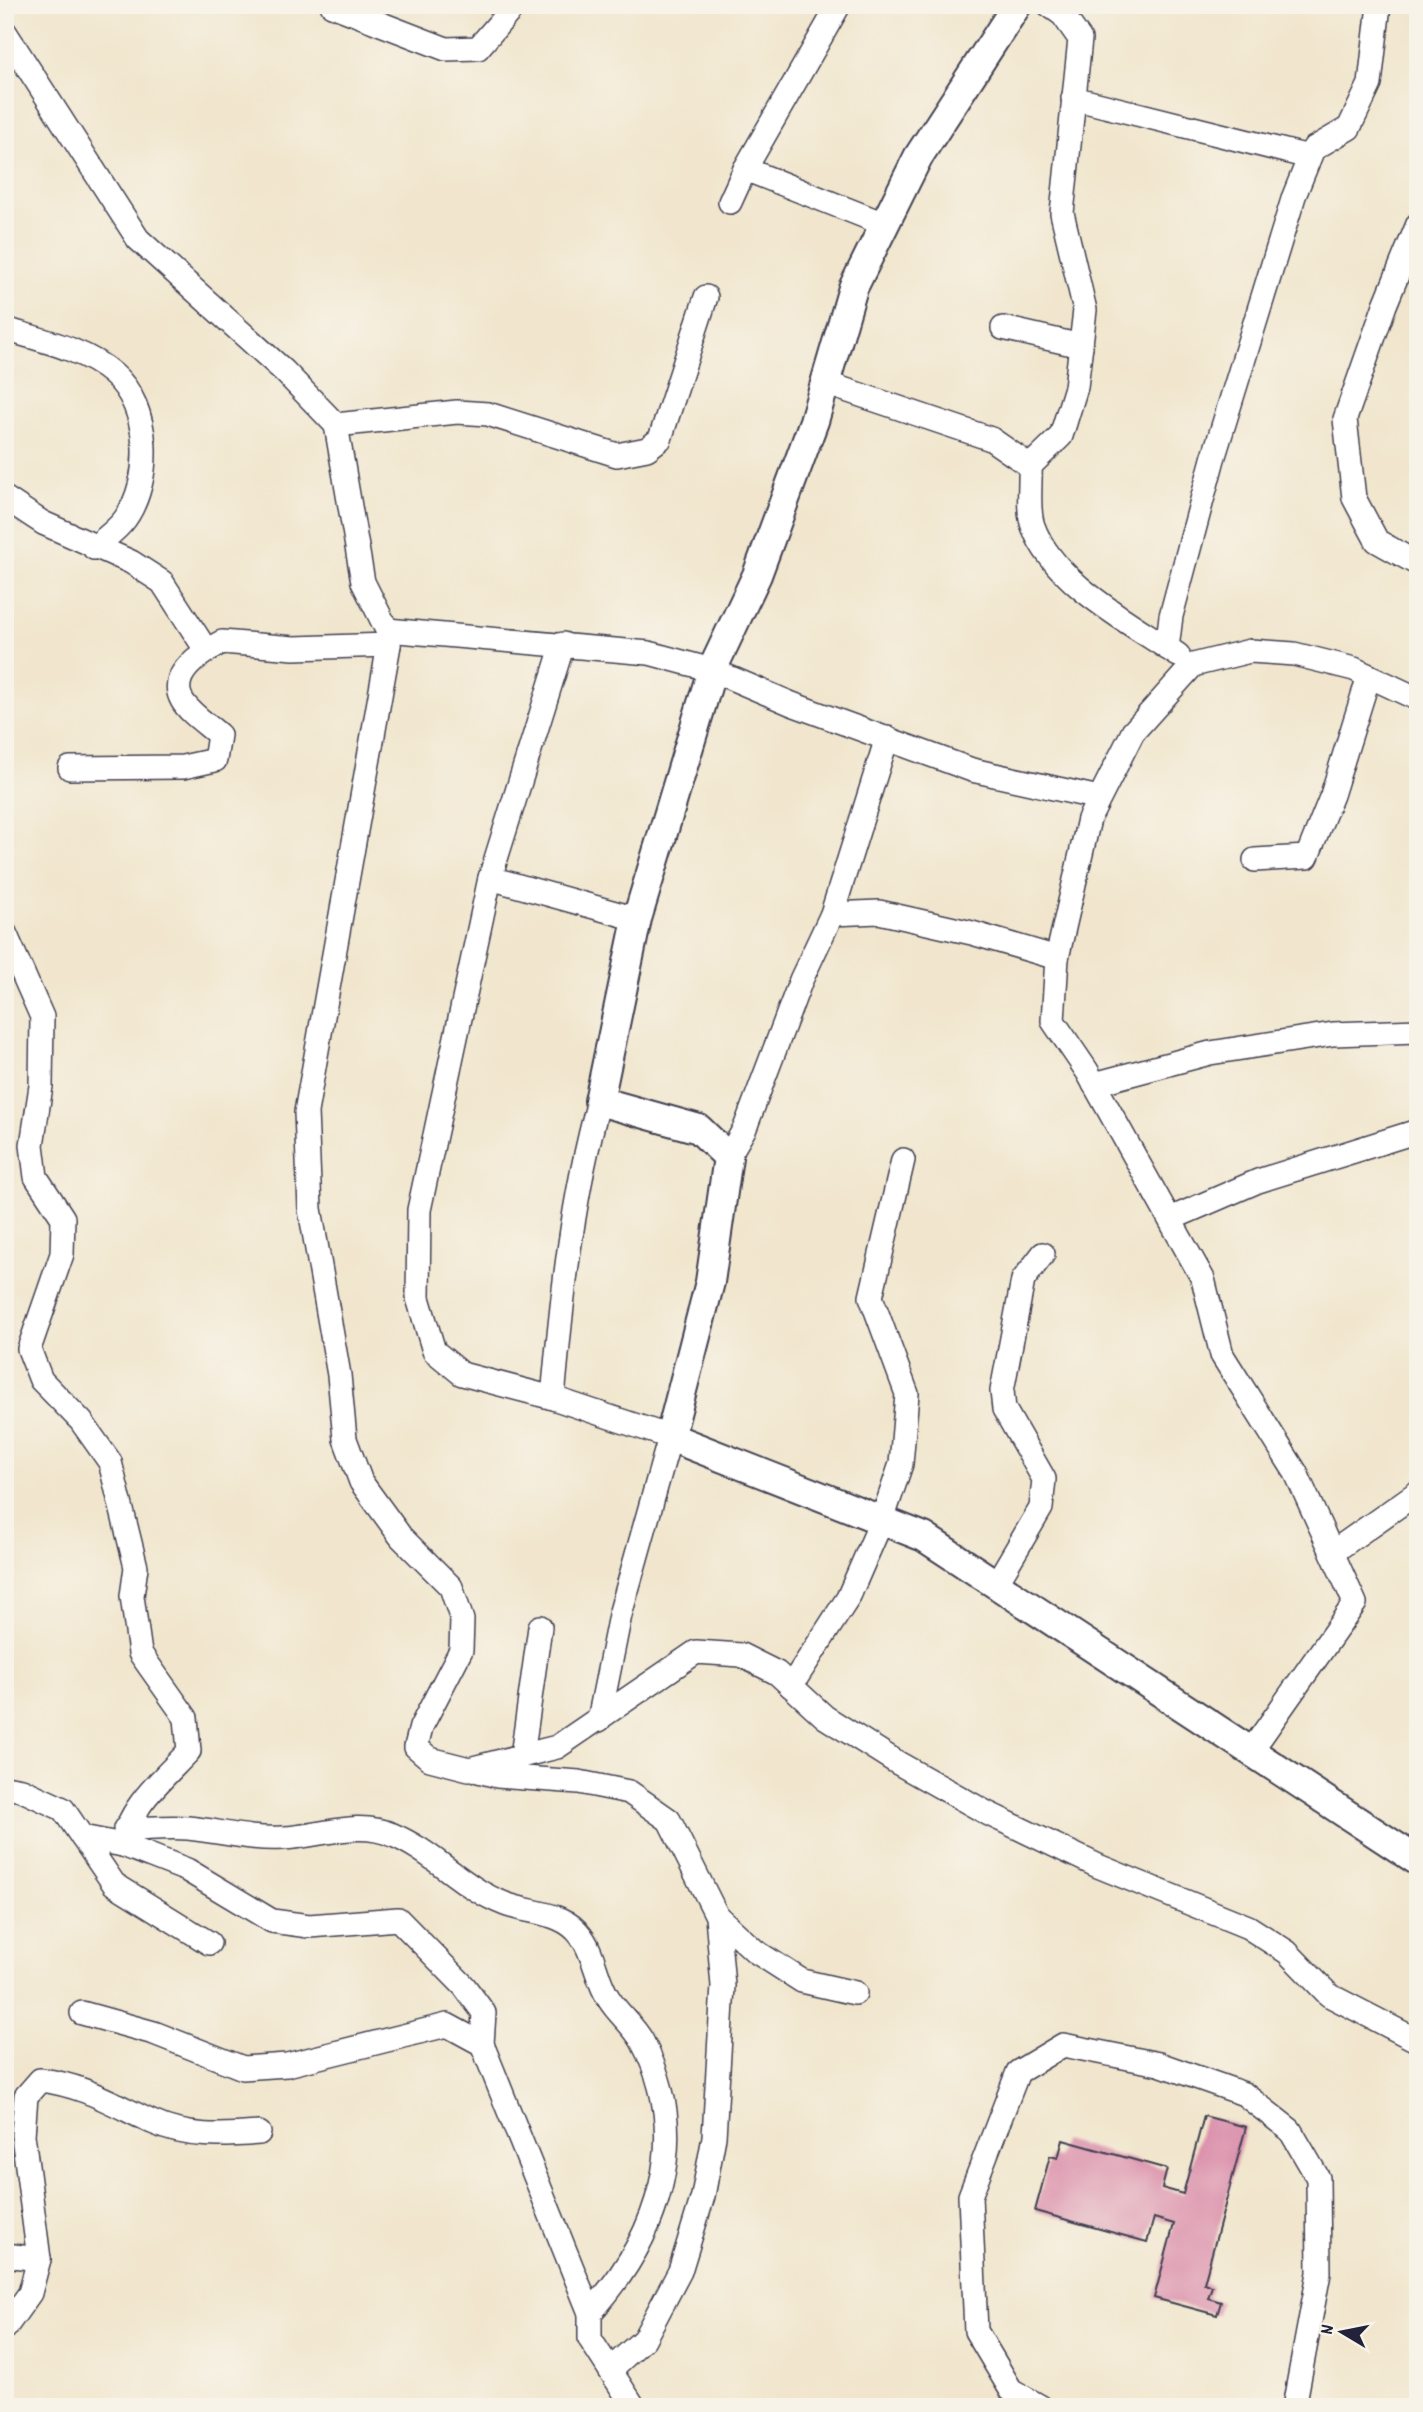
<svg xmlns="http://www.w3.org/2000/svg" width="1423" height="2412" viewBox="0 0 1423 2412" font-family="Dekko,sans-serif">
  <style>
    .building { fill: #db91ac }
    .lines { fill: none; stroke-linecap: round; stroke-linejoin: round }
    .minor-casing { stroke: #413f51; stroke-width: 26 }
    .tertiary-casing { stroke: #413f51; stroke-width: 32 }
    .minor { stroke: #fff; stroke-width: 23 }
    .tertiary { stroke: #fff; stroke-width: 28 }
  </style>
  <rect width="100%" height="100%" fill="#f7f3e8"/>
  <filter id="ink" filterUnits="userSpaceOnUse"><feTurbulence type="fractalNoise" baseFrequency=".0143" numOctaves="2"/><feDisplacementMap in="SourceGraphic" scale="14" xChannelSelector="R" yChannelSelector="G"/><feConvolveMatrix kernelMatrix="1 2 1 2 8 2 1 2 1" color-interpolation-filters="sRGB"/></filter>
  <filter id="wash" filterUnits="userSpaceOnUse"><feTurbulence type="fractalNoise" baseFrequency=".00686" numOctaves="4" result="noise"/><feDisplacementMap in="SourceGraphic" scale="28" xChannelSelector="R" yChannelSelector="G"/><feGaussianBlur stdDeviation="1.57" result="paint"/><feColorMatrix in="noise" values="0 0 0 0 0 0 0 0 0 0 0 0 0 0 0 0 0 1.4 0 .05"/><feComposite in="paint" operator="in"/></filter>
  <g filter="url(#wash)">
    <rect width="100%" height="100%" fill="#f1e6cd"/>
    <g id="blocks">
      <polygon class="building" points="1204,2116 1246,2127 1204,2283 1212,2286 1208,2298 1221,2302 1217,2315 1154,2298 1174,2224 1154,2218 1147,2242 1035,2211 1050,2156 1058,2158 1063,2140 1167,2169 1162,2188 1183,2194"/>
    </g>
  </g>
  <g filter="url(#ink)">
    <use href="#blocks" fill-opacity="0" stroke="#413f51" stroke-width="2"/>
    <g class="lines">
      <g class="minor-casing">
        <g id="minor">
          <polyline points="332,5 446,49 478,48 515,5"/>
          <polyline points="5,32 138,239 284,371 336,425 457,412 488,414 617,455 647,449 660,439 706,297"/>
          <polyline points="1073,98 1309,157"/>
          <polyline points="745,169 884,224"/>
          <polyline points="730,202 745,169 839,5"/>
          <polyline points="1418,224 1385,305 1345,419 1354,498 1377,541 1418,564"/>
          <polyline points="1003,328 1081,346"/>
          <path d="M5 329C41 340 84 349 113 374 151 406 153 480 125 519 118 529 104 539 94 548"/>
          <path d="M825 383 991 439 1030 466C1031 485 1027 510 1033 526 1053 583 1131 623 1178 655"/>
          <polyline points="1030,466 1061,436 1076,387 1085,310 1062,213 1080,39 1063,15 1049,5"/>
          <polyline points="5,498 43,523 131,562 162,582 206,650"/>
          <polyline points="387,630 649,653 712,670 792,704 972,770 1099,798"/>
          <polyline points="389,645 306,1112 310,1209 339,1375 345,1439 361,1482 401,1537 451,1587 462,1620 461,1650 421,1727 416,1747 430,1759 469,1769 557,1747 696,1652 741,1655 777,1673 825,1717 898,1763 987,1813 1098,1866 1248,1927 1287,1952 1329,1995 1418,2041"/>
          <polyline points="1167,648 1171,616 1213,459 1294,196 1313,149 1349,128 1370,84 1379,5"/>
          <path d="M70 768 183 767 215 760 219 735C208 725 189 713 182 700 167 674 203 652 222 642L294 648 389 645 387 630 363 582 336 425"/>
          <polyline points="1255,860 1307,857 1332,795 1369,676"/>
          <polyline points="490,878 637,919"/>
          <polyline points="832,914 879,912 972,933 1057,958"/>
          <path d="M5 933 42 1017 41 1086 32 1145 36 1177 63 1218 62 1254 29 1349 41 1380 81 1421 110 1462 136 1567 132 1596 140 1653 186 1718 189 1751C164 1778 127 1808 123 1845"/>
          <polyline points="1094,1084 1210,1053 1333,1034 1418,1031"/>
          <polyline points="728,1157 745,1128 801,980 832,914 887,738"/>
          <polyline points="1170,1219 1258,1181 1418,1131"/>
          <polyline points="553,1398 462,1374 434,1351 418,1298 419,1210 490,878 563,644"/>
          <polyline points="1333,1552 1418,1492"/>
          <polyline points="996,1584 1041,1508 1044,1479 1004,1409 1002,1391 1023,1280 1043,1254"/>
          <polyline points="791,1686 848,1598 882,1520 901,1464 907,1394 871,1297 903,1160"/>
          <path d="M599 1720 620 1615 670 1437 553 1398C562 1297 572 1199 599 1101"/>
          <polyline points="1251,1751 1355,1603 1296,1473 1222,1355 1203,1279 1087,1071 1053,1021 1057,958 1089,819 1133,732 1193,665 1250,651 1294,654 1354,669 1418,699"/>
          <polyline points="522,1756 540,1627"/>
          <polyline points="478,1771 497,1776 579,1782 629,1792 669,1820 717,1916 723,1986 714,2137 703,2196 680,2271 644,2339 610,2370"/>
          <polyline points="5,1787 22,1790 63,1809 114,1884 209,1943"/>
          <path d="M125 1829C146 1829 168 1826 188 1828 220 1831 250 1840 283 1838 319 1837 357 1819 393 1835 434 1852 462 1888 505 1904 531 1914 563 1911 581 1936 595 1954 596 1981 609 1999 618 2014 634 2026 642 2041 693 2137 659 2237 590 2313"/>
          <polyline points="82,1837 123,1845 187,1870 272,1921 309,1926 398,1919 464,1986 484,2013 482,2044"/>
          <polyline points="717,1916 755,1951 802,1981 855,1993"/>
          <polyline points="82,2013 154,2033 243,2068 287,2065 447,2025 482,2044 590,2313 590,2339 634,2407"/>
          <polyline points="5,2255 39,2259"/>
          <path d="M5 2328 30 2293 39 2259 23 2135 26 2096 40 2080C84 2085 113 2104 152 2122 186 2138 223 2136 259 2133"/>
          <polyline points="1041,2407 1011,2390 976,2331 970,2196 1018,2072 1063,2045 1159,2064 1244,2094 1290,2130 1318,2178 1319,2273 1294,2407"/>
        </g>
      </g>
      <g class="tertiary-casing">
        <polyline id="tertiary" points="1017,5 918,157 853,288 814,421 757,575 712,670 637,919 599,1101 699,1129 728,1157 710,1282 670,1437 924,1537 1418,1861"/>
      </g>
      <use href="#minor" class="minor"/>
      <use href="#tertiary" class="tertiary"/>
    </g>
  </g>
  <rect width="1423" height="2412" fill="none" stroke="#f7f3e8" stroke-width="28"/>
  <g transform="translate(1342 2332) rotate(280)" stroke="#f7f3e8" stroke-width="5" paint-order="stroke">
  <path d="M0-5L12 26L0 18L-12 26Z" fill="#22223b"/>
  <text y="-10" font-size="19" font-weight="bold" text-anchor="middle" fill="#22223b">N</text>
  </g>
</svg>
